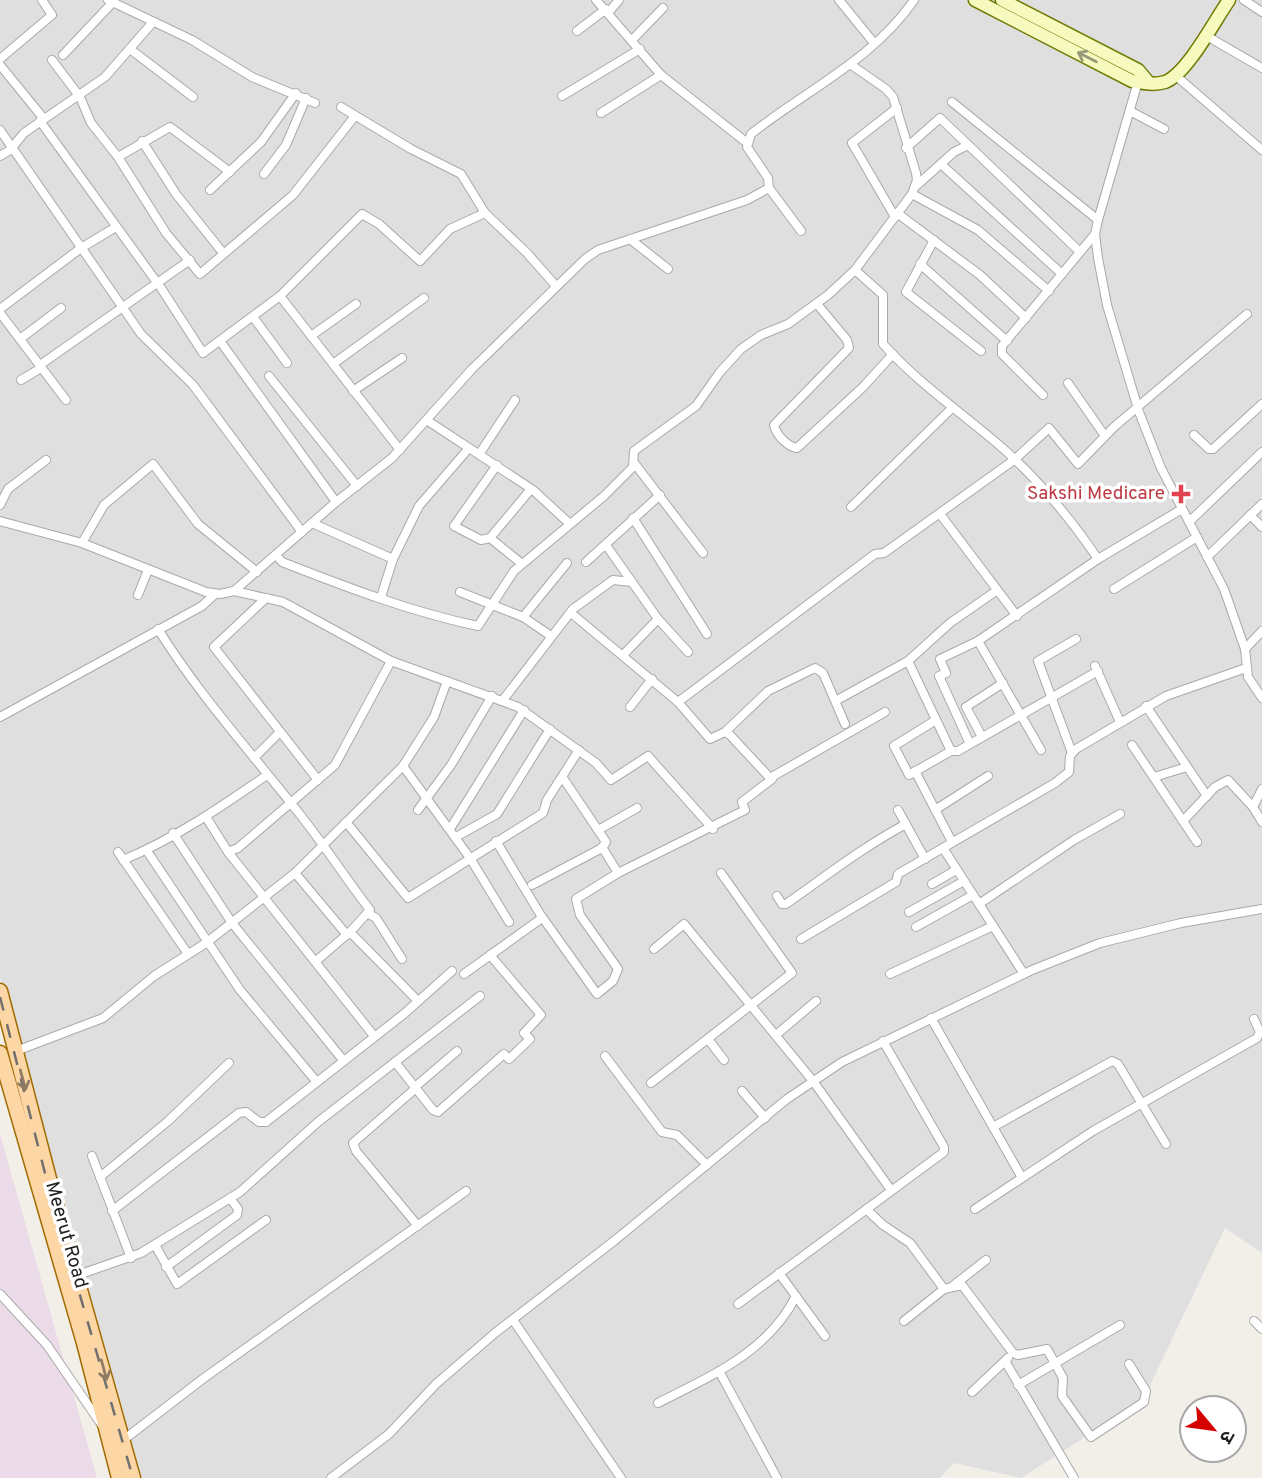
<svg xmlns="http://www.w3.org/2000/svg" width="1262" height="1478" viewBox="0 0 1262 1478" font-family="Overpass,'Noto Sans Devanagari',sans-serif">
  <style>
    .residential { fill: #e0dfdf }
    .industrial { fill: #ebdbe8 }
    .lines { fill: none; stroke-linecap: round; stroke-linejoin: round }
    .street-casing { stroke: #a9a9a9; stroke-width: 10 }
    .secondary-casing { stroke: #707d05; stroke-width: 15 }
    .primary-casing { stroke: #a06b00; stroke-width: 17 }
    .street { stroke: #fff; stroke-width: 8 }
    .secondary { stroke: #f7fabf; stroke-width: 12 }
    .primary { stroke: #fcd6a4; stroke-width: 14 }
    .rail { stroke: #707070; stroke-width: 2.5; stroke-dasharray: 14 14; stroke-linecap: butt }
    .oneway { stroke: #979978 }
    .oneway2 { stroke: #8f7c63 }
    .health-dot { fill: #e0444e; stroke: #fff; stroke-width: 2.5 }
    .labels { text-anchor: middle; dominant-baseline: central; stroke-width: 7; stroke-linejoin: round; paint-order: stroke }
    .health-label { font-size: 19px; fill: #be3a42; stroke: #fff; text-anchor: end }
    .street-label { font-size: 19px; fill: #222; stroke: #fff }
  </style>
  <rect width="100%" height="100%" fill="#f2efe9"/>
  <polygon class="residential" points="0,0 1262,0 1262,1253 1225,1228 1143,1400 1021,1478 954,1463 940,1478 138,1478 0,977"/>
  <polygon class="industrial" points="0,1134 97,1478 0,1478"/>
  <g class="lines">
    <g class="street-casing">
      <g id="street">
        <polyline points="108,0 192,40 252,77 315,103"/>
        <polyline points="596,0 661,75 746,142"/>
        <polyline points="839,0 874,43"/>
        <polyline points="1244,0 1262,12"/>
        <polyline points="608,13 619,0"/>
        <polyline points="577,31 606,9"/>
        <polyline points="1205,35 1262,68"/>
        <polyline points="632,40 663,8"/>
        <polyline points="130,49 193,97"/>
        <polyline points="63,55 114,1"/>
        <polyline points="0,59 52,15 42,0"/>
        <polyline points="52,60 80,97 91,123 118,157 166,233 200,274 293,195 355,116"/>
        <polyline points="0,65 44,119"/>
        <polyline points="1175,75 1262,150"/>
        <polyline points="1139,78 1098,220 1095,234 1098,258 1107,305 1139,412 1161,468 1224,589 1245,649 1248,677 1262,698"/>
        <polyline points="562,96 640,49"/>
        <polyline points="952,102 1098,220"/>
        <polyline points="341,107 411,149 461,174 485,213 527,253 556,286"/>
        <polyline points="1130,111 1164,129"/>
        <polyline points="601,113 661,75"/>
        <polyline points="40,121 161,288 203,353 280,296 362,214 379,224 420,261 450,229 485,213"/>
        <polyline points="0,130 141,334 193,385 302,532"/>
        <polyline points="142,141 176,194 223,253"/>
        <polyline points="906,148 940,118 1080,252"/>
        <polyline points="0,156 10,150 24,133 105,77 153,22"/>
        <polyline points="118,157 170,127 230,172"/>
        <polyline points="942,165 1062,274"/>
        <polyline points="264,174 286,145 306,98"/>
        <polyline points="916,186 954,152 968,145"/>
        <polyline points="769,188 801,231"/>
        <polyline points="210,190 261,142 296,93"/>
        <polyline points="912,194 978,230 1049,291"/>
        <polyline points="897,213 980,275 1026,318"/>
        <polyline points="895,217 852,143 897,108"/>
        <polyline points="630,239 668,269"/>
        <polyline points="934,240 906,292 981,351"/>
        <polyline points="920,264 1007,341"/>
        <path d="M855 270 883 295V344C915 380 955 408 992 439 1033 473 1068 515 1098 559"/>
        <polyline points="280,296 400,450"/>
        <path d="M817 304 847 340 849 348 774 425C776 435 788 447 797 448L863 387 893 354"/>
        <polyline points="0,309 81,248 116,227"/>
        <polyline points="0,313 66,400"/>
        <polyline points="253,317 287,363"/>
        <polyline points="311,336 356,304"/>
        <polyline points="20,339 61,308"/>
        <polyline points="220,341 336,502"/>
        <polyline points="333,364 424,298"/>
        <polyline points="40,365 190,260"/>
        <polyline points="269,376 357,486"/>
        <polyline points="21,380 41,368"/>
        <polyline points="1068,383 1105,436"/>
        <polyline points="353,391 402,358"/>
        <polyline points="1043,395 1002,354 1002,346 1095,234"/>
        <polyline points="428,421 533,490 570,524"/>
        <polyline points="1194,435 1209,449 1213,449 1262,404"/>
        <polyline points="480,453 515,400"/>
        <polyline points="635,464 703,553"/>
        <polyline points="497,465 454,526 481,540 490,538 521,563"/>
        <polyline points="0,505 8,489 46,460"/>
        <polyline points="851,507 952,408"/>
        <polyline points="940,514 1017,616"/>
        <polyline points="1250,515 1262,527"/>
        <polyline points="633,518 707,634"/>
        <path d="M0 521 82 543 206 592 220 594 234 591 336 502 392 458 472 369 585 259 598 250 747 200 769 188 768 178 747 147 751 134C805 91 874 59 914 0"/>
        <polyline points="1189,522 1262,452"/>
        <polyline points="312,523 393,559"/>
        <polyline points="490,538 531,489"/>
        <polyline points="82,543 104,505 153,464 198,524 257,572"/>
        <polyline points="606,545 658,619 688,652"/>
        <path d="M276 555 282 562C346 587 411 612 478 626L514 571 604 496 633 467 634 451 696 406 720 372 741 349 761 335 788 324 828 295 855 270 912 194 917 180 916 173 893 97 886 89 850 64"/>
        <polyline points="1207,557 1262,504"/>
        <polyline points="586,562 660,495"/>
        <polyline points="1114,589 1197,537"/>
        <polyline points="234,591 283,602 391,661 518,707 596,763 611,780 648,756 713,829"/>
        <polyline points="460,592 523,617 551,636"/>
        <polyline points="138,595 148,570"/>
        <polyline points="381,597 393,559 419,506 469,448"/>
        <polyline points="266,598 214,647 318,780"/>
        <polyline points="571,613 678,702 710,739 725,732 730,735 770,778 885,712"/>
        <polyline points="523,617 567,563"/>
        <path d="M158 629C197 692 248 749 294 807 321 840 344 876 370 910L350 932 316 961"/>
        <polyline points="978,641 1041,750"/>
        <polyline points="1245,649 1262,631"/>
        <polyline points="623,655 658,619"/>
        <polyline points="908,661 951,751"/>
        <polyline points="1095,666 1120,722"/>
        <polyline points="503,700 573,609 613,580 632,582"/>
        <polyline points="837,700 908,661 950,623 996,591"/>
        <polyline points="678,702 875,554 884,553 1014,460 1049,428 1078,464 1114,427 1247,314"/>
        <polyline points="1146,706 1207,796"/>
        <polyline points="630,707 652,679"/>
        <polyline points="0,717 202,606 215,594"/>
        <polyline points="936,720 894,746 909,775 951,751 958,751 1098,671"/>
        <polyline points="725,732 768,691 815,668 823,673 845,724"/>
        <polyline points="982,737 966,707 1003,683"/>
        <polyline points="970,744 939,676 946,673 940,659 978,641 1098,559 1182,509"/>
        <polyline points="1132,745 1197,842"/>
        <polyline points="1072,753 1038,661 1076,639"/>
        <polyline points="254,758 279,733"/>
        <polyline points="403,766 470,858 509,922"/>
        <polyline points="915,771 952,842"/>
        <polyline points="1154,777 1187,767"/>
        <polyline points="1262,789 1253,807 1262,822"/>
        <polyline points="418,810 451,765 492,696"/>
        <polyline points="898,810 925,859"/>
        <polyline points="935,810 988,776"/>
        <polyline points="206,817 228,852 374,1036"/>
        <polyline points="1183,821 1215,787 1228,780 1253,807"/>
        <polyline points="346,822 408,898 543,813 547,800 579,750"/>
        <polyline points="450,829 524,710"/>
        <polyline points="600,829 637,808"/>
        <polyline points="173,833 232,923 343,1060"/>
        <polyline points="456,837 497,814 550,729"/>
        <polyline points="496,841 540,914 597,994 613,981 618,969 580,915 576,899 618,873 745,810 742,802 772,779"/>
        <polyline points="602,847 618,873"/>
        <polyline points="943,848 1024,974"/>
        <polyline points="147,851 240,990 316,1081"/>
        <polyline points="118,852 188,954"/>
        <polyline points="228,852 238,848 335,765 391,661"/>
        <path d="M123 860C174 839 221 807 267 775"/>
        <polyline points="295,873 347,935"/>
        <polyline points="932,884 956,870"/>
        <polyline points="532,885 602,848 606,842 563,778"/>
        <path d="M777 896 782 904H786C826 876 863 847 906 824"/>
        <polyline points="979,904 1074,840 1120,814"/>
        <polyline points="909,912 964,881"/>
        <polyline points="369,914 376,918 402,959"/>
        <polyline points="916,927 973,895"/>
        <polyline points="350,932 418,1001"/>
        <polyline points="801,939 896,882 898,874 1055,783 1069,772 1070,756 1076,749 1166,696 1246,668"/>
        <polyline points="654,949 684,924 813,1081 891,1190"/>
        <polyline points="464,974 542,918"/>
        <polyline points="890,974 993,926"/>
        <polyline points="931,1018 1021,1176"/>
        <polyline points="776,1035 816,1001"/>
        <polyline points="708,1039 724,1060"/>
        <polyline points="16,1051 103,1018 154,976 206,943 295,873 403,766 434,717 447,681"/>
        <polyline points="605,1056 662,1132 677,1135 707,1165"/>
        <polyline points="395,1062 433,1110 438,1112 504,1054 509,1059 530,1039 524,1033 541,1015 490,955"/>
        <polyline points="651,1083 792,973 721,873"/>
        <polyline points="415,1087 457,1051"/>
        <polyline points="416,1088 353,1143 356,1151 418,1226"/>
        <polyline points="742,1091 765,1118"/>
        <polyline points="993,1127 1112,1061 1118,1064 1166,1144"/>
        <polyline points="92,1156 131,1258"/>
        <polyline points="100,1177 167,1122 229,1063"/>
        <polyline points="866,1209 883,1225 910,1243 944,1289"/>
        <polyline points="975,1209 1093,1131 1257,1038 1260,1032 1254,1019"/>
        <polyline points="112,1211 239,1113 246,1112 259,1122 266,1122 405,1013 452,971"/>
        <polyline points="155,1245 177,1284 266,1220"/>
        <polyline points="166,1267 237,1215 238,1209 230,1198"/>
        <polyline points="779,1273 825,1336"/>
        <polyline points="78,1275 141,1253 240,1192 318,1122 480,996"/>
        <polyline points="954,1285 986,1260"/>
        <polyline points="0,1294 47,1345 101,1424"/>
        <polyline points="738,1304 944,1152 944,1147 883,1041"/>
        <polyline points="513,1320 621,1478"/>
        <polyline points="904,1321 944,1289 962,1285 1013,1353 1018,1355 1047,1349 1063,1378 1062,1396 1091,1437 1144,1402 1146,1391 1129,1364"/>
        <polyline points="1254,1321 1262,1329"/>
        <polyline points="1005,1361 1074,1478"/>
        <polyline points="719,1371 777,1478"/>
        <polyline points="1018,1385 1120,1325"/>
        <polyline points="972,1392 1008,1358"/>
        <path d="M658 1403C711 1376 768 1352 796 1296"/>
        <polyline points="122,1441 204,1378 466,1191"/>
        <polyline points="331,1478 389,1434 436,1384 495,1333 614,1241 787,1099 842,1062 1032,970 1100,943 1181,923 1262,909"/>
      </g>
    </g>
    <g class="secondary-casing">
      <g id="secondary">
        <path d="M975 0 1132 81C1141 83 1156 85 1165 82 1187 74 1215 20 1229 0"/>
        <polyline points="1002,0 1138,70 1149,83"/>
      </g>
    </g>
    <g class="primary-casing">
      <g id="primary">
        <polyline points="0,991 53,1194 133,1478"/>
        <polyline points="0,1053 84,1343 119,1478"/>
      </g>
    </g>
    <use href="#street" class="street"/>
    <use href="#secondary" class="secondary"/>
    <use href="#primary" class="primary"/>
    <polyline class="rail" points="0,997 48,1185 133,1478"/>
  </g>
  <defs><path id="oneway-shaft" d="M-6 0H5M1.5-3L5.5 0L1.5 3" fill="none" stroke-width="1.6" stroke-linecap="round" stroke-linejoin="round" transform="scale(1.75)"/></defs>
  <use class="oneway" href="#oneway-shaft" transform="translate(1087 57) rotate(-153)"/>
  <g class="oneway2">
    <use href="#oneway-shaft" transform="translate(23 1080) rotate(75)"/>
    <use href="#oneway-shaft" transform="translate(104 1370) rotate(75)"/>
  </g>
  <path class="health-dot" d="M1177.5 483.5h7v7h7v7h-7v7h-7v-7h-7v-7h7z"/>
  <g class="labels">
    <g class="health-label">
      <text x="1165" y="494">Sakshi Medicare</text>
    </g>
    <g class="street-label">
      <text transform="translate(66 1235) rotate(74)">Meerut Road</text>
    </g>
  </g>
  <g transform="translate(1213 1429) rotate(119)"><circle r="33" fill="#ffffff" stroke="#a7a7a7" stroke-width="2"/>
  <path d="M0-5L12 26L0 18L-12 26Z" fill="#d40000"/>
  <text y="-10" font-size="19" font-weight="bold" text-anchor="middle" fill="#222222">उ</text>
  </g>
</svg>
